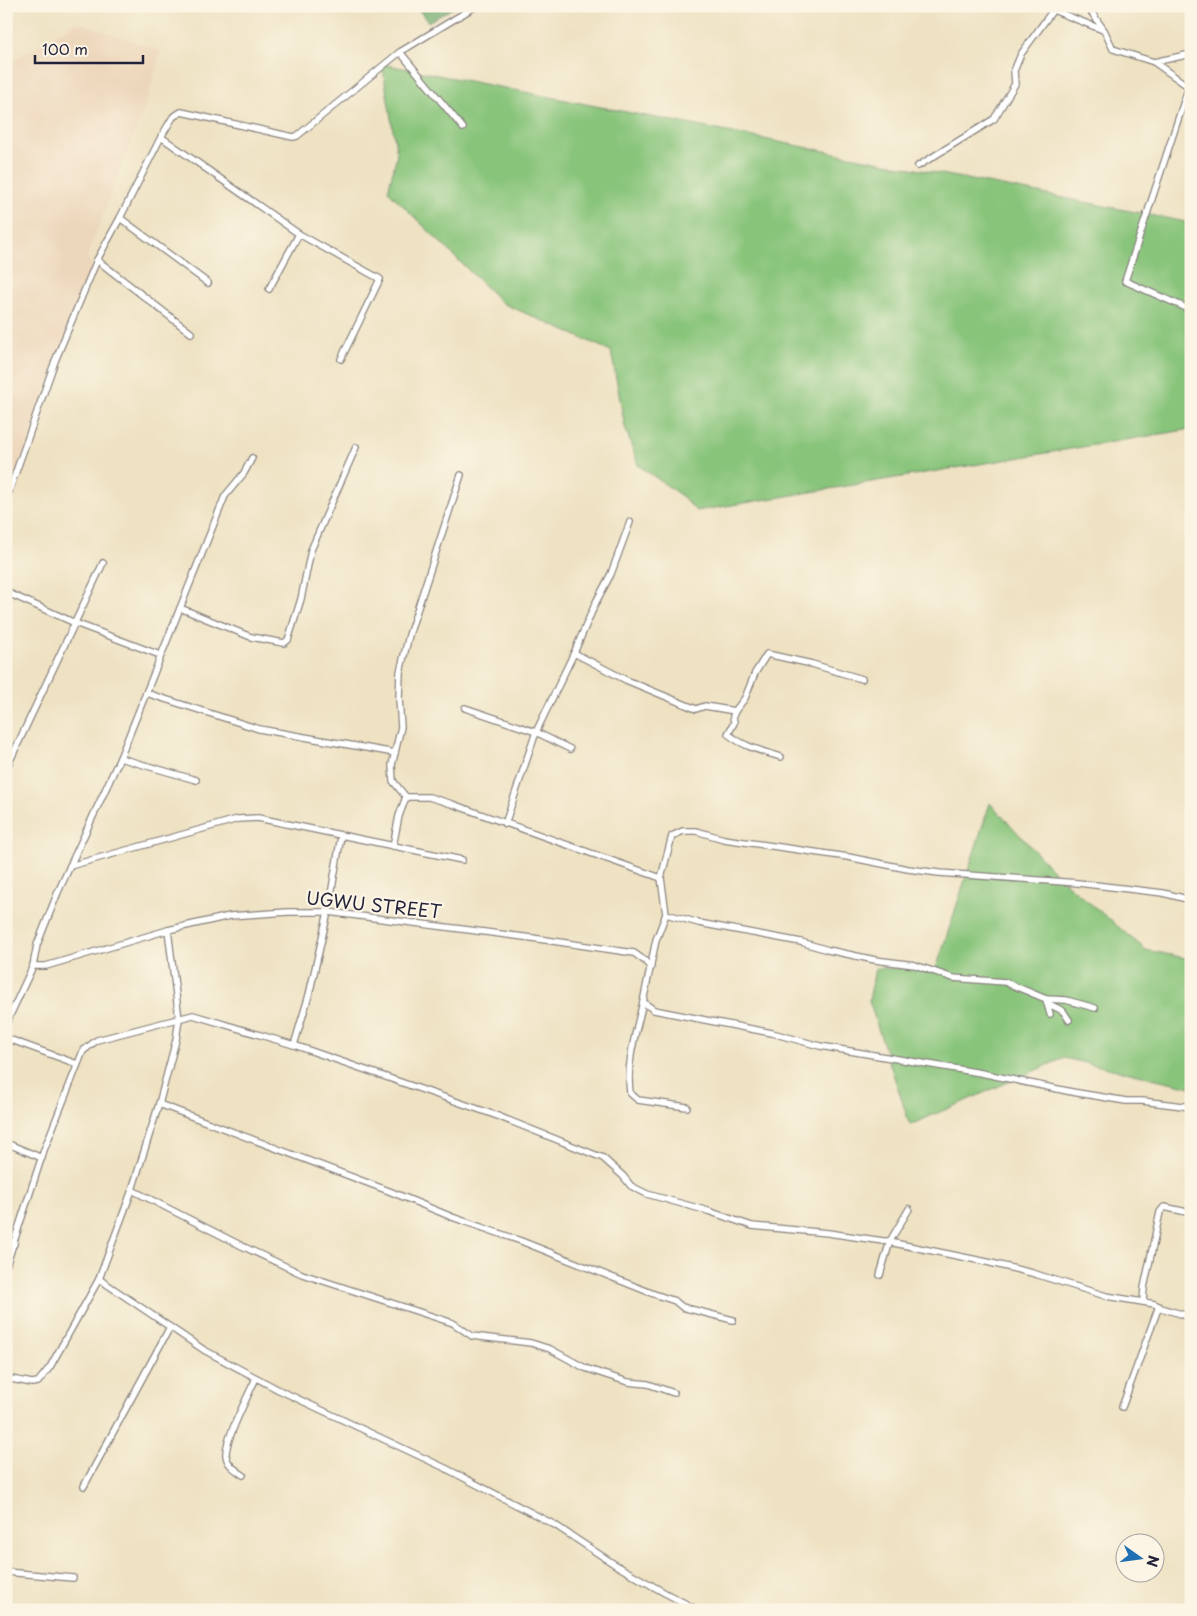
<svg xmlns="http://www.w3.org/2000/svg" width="1197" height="1616" viewBox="0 0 1197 1616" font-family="'Playpen Sans',sans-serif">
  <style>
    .built { fill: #edd7bb }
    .green { fill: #88c47a; stroke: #55735a }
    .forest { fill: #6eaa6a; stroke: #486652 }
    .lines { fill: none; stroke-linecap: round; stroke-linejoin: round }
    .minor-casing { stroke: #88827e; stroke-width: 8 }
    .minor { stroke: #fff; stroke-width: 5.5 }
    .labels { text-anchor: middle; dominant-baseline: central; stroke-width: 4.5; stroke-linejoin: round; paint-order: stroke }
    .street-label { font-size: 18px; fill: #22223b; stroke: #fcf5e5 }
  </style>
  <rect width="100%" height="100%" fill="#fcf5e5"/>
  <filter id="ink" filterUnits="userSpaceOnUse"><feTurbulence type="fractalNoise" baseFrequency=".02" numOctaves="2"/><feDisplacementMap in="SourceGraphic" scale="10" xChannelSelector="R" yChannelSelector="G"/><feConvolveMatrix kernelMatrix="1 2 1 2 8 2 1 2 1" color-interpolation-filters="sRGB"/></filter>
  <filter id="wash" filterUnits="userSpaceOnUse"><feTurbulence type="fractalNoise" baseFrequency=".0096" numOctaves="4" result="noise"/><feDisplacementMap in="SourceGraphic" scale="20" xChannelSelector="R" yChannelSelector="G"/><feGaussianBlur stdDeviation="1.12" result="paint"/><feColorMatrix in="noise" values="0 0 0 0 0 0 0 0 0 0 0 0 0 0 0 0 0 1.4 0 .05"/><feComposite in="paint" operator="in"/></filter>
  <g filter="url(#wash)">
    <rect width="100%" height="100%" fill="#eee2c2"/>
    <polygon class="built" points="76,22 161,51 147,101 87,256 92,266 6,504 6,66"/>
    <g class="green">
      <polygon points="382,64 1191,223 1191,429 696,511 683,497 638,465 625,427 611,351 502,303 388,191 397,154"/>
      <polygon points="990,803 1060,878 1146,950 1191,959 1191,1087 1064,1058 910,1125 869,1001 875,968 936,969"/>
    </g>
    <polygon class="forest" points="416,6 457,6 428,22"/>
  </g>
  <g filter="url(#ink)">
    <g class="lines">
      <g class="minor-casing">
        <g id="minor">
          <polyline points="1050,6 1053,10 1103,30"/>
          <polyline points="1087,6 1104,30 1113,49 1154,62 1189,87"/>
          <polyline points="400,52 463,128"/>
          <polyline points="1154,62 1191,54"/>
          <polyline points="1191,80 1125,281 1191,310"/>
          <polyline points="161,137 299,234 380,279 341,359"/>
          <polyline points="918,166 994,119 1015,84 1014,71 1021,54 1053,10"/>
          <polyline points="120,218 208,283"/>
          <polyline points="97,260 191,333"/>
          <polyline points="269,289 299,234"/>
          <polyline points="6,500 55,361 97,260 120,218 161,137 173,117 181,112 186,113 293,137 297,136 400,52 476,6"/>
          <polyline points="6,592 75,623 160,655"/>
          <polyline points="180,608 251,637 284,643 288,640 301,599 311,550 356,447"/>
          <polyline points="574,653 626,680 696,709 705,706 735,711 745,698 755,673 767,654 812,664 862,679"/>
          <polyline points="146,693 259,729 395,753"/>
          <polyline points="465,708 536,732 570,749"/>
          <path d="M735 711 733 716 734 723 728 734C744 747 762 751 781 757"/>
          <polyline points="120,758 196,780"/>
          <polyline points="6,769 103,563"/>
          <polyline points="406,797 429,797 452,804 661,878"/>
          <polyline points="505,824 536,732 574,653 596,602 611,574 630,522"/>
          <polyline points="393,846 399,816 406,797 393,781 392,765 401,727 399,699 400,672 409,635 461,475"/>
          <polyline points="70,866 238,819 258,818 462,860"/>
          <polyline points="1191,900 1163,893 1078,883 939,873 908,869 848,857 724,839 696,831 683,831 672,836 661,878 666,914 656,940 643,1002 654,1010 772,1033 820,1046 981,1073 1072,1092 1126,1101 1142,1101 1191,1107"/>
          <polyline points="666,914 699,923 801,942 828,950 875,960 915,965 953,978 1005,982 1046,999 1066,1000 1095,1008"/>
          <polyline points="33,966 46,966 168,930 230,916 288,912 328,912 532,938 634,953 645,961 651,968"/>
          <polyline points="1046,999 1047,1003 1063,1011 1069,1020"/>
          <path d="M643 1002C636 1032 626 1062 630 1093L638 1100 687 1107"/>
          <polyline points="1047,1003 1050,1014"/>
          <polyline points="6,1024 33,966 37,945 58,892 120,758 225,496 244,473 252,458"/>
          <polyline points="6,1038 77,1064"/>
          <polyline points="294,1045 309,995 328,912 341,836"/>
          <polyline points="159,1104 389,1191 452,1217 521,1241 654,1294 675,1301 682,1307 733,1320"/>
          <polyline points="6,1143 42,1158"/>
          <polyline points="132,1190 242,1246 302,1274 453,1323 472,1336 531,1343 550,1349 585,1368 606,1375 628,1382 648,1384 674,1393"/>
          <polyline points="6,1241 14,1244"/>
          <polyline points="889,1242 987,1262 1032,1273 1106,1296 1155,1304 1161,1308 1191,1317"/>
          <polyline points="6,1266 44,1150 83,1051 97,1040 193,1015 294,1045 495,1115 603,1158 623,1176 631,1186 647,1194 708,1211 752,1226 828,1233 883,1241 890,1241"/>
          <polyline points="880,1275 890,1241 909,1209"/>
          <polyline points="99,1279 204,1350 279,1390 445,1468 555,1525 614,1564 665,1593 698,1610"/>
          <polyline points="1143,1301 1144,1288 1160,1212 1164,1207 1191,1213"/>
          <polyline points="6,1378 32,1383 38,1382 50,1367 99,1279 132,1190 159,1104 176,1040 179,1019 168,930"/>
          <polyline points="1122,1407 1159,1306"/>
          <path d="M243 1475C236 1470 227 1465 226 1455 225 1439 249 1394 256 1378"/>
          <polyline points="84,1486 170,1327"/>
          <polyline points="6,1572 73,1578"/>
        </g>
      </g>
      <use href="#minor" class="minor"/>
    </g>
  </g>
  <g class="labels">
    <g class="street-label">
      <text transform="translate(374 904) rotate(6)">UGWU STREET</text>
    </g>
  </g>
  <rect width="1197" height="1616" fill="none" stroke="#fcf5e5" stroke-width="25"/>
  <g transform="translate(1140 1558) rotate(104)"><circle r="24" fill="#fcf5e5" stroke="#a5a1a1"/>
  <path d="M0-4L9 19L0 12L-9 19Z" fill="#1f6fb2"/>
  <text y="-8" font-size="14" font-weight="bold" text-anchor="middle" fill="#22223b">N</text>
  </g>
  <path d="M35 55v8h108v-8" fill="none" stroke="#22223b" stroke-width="2.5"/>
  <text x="42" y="55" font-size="15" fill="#22223b" stroke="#fcf5e5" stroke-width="4" paint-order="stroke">100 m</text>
</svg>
